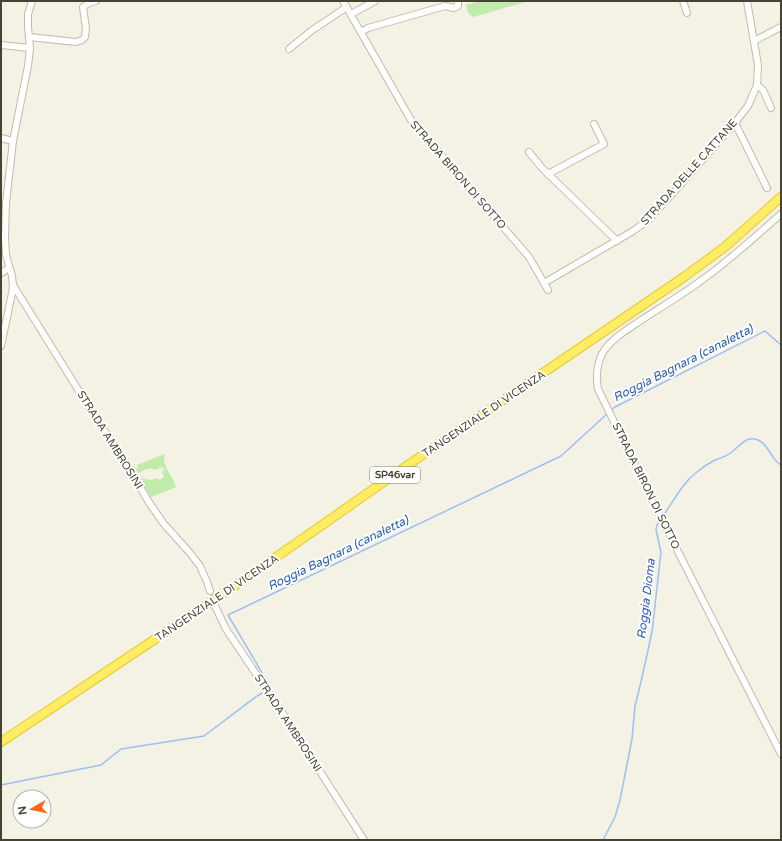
<svg xmlns="http://www.w3.org/2000/svg" width="782" height="841" viewBox="0 0 782 841" font-family="'Varela Round',sans-serif">
  <style>
    .green { fill: #c1ebab }
    .lines { fill: none; stroke-linecap: round; stroke-linejoin: round }
    .stream { stroke: #9ebff4; stroke-width: 1.5 }
    .minor-casing { stroke: #c0bca7; stroke-width: 8 }
    .highway-casing { stroke: #e6c92d; stroke-width: 10 }
    .minor { stroke: #fff; stroke-width: 6 }
    .highway { stroke: #ffec65; stroke-width: 8 }
    .labels { text-anchor: middle; dominant-baseline: central; stroke-width: 4; stroke-linejoin: round; paint-order: stroke }
    .shield { fill: #fff; stroke: #7e7b71; stroke-width: 1 }
    .shield-label { font-size: 10px; font-weight: bold; fill: #474334 }
    .street-label { font-size: 11px; fill: #474334; stroke: #fff }
    .water-label { font-size: 12px; font-style: italic; fill: #275db9; stroke: #fff }
  </style>
  <rect width="100%" height="100%" fill="#f4f2e5"/>
  <g class="green">
    <polygon points="480,1 529,1 473,17 468,13 466,5"/>
    <path d="M165 454C161 466 173 475 176 487L151 497 140 479 141 478 151 480 158 478 159 480 164 477 162 472 165 470 162 467 155 470C149 466 142 471 137 474L132 467 134 466 135 469 138 468 137 465Z"/>
  </g>
  <g class="lines">
    <g class="stream">
      <polyline points="611,410 615,407 765,331 781,345"/>
      <path d="M663 516C674 501 682 483 697 472 703 467 709 463 715 460 721 458 727 456 732 452 740 446 746 435 758 440 769 444 771 460 781 465"/>
      <polyline points="269,689 271,688 228,615 561,456 608,413"/>
      <polyline points="1,785 101,765 121,749 204,736 257,696 266,691"/>
      <polyline points="603,840 615,817 620,800 632,739 635,706 641,682 652,632 661,552 656,530 657,525 660,521"/>
    </g>
    <g class="minor-casing">
      <g id="minor">
        <polyline points="343,1 411,120 529,257 548,290"/>
        <polyline points="683,1 687,13"/>
        <polyline points="351,14 375,1"/>
        <polyline points="361,32 368,28 445,6 454,8 458,6 458,1"/>
        <polyline points="29,37 76,42 82,40 85,37 86,29 83,7 89,3 96,1"/>
        <polyline points="754,41 781,27"/>
        <polyline points="1,45 30,48"/>
        <polyline points="289,49 311,31 347,7"/>
        <polyline points="757,85 763,90 771,108"/>
        <polyline points="734,124 737,127 767,188"/>
        <polyline points="1,138 13,141"/>
        <polyline points="529,152 542,168 617,241"/>
        <polyline points="548,174 604,144 594,124"/>
        <path d="M781 214C755 237 730 260 702 280 683 294 663 306 643 319 630 328 610 339 602 354 596 366 596 377 598 389L664 524 781 754"/>
        <polyline points="1,273 9,268"/>
        <polyline points="544,283 633,231 647,221 672,194 734,124 748,106 757,85 758,65 747,1"/>
        <polyline points="13,285 97,420 121,455 150,504 164,524 190,553 200,566 207,582 210,591"/>
        <polyline points="1,346 12,293 13,285 12,276 6,255 5,238 6,203 13,141 28,66 30,48 28,27 28,14 32,1"/>
        <polyline points="215,606 226,629 285,717 364,840"/>
      </g>
    </g>
    <g class="highway-casing">
      <polyline id="highway" points="1,742 242,581 405,467 684,277 726,246 781,197"/>
    </g>
    <use href="#minor" class="minor"/>
    <use href="#highway" class="highway"/>
  </g>
  <g class="labels">
    <rect class="shield" x="370" y="467" width="50" height="16" rx="3"/>
    <g class="shield-label">
      <text x="395" y="475">SP46var</text>
    </g>
    <g class="street-label">
      <text transform="translate(689 172) rotate(-48)">STRADA DELLE CATTANE</text>
      <text transform="translate(458 175) rotate(49)">STRADA BIRON DI SOTTO</text>
      <text transform="translate(484 414) rotate(-34)">TANGENZIALE DI VICENZA</text>
      <text transform="translate(110 440) rotate(58)">STRADA AMBROSINI</text>
      <text transform="translate(646 486) rotate(64)">STRADA BIRON DI SOTTO</text>
      <text transform="translate(217 598) rotate(-34)">TANGENZIALE DI VICENZA</text>
      <text transform="translate(288 723) rotate(57)">STRADA AMBROSINI</text>
    </g>
    <g class="water-label">
      <text transform="translate(683 363) rotate(-27)">Roggia Bagnara (canaletta)</text>
      <text transform="translate(338 553) rotate(-26)">Roggia Bagnara (canaletta)</text>
      <text transform="translate(646 599) rotate(-83)">Roggia Dioma</text>
    </g>
  </g>
  <rect width="782" height="841" fill="none" stroke="#474334" stroke-width="4"/>
  <g transform="translate(32 809) rotate(261)"><circle r="19" fill="#ffffff" stroke="#b5b4ae"/>
  <path d="M0-3L7 15L0 10L-7 15Z" fill="#ff6611"/>
  <text y="-6" font-size="11" font-weight="bold" text-anchor="middle" fill="#474334">N</text>
  </g>
</svg>
